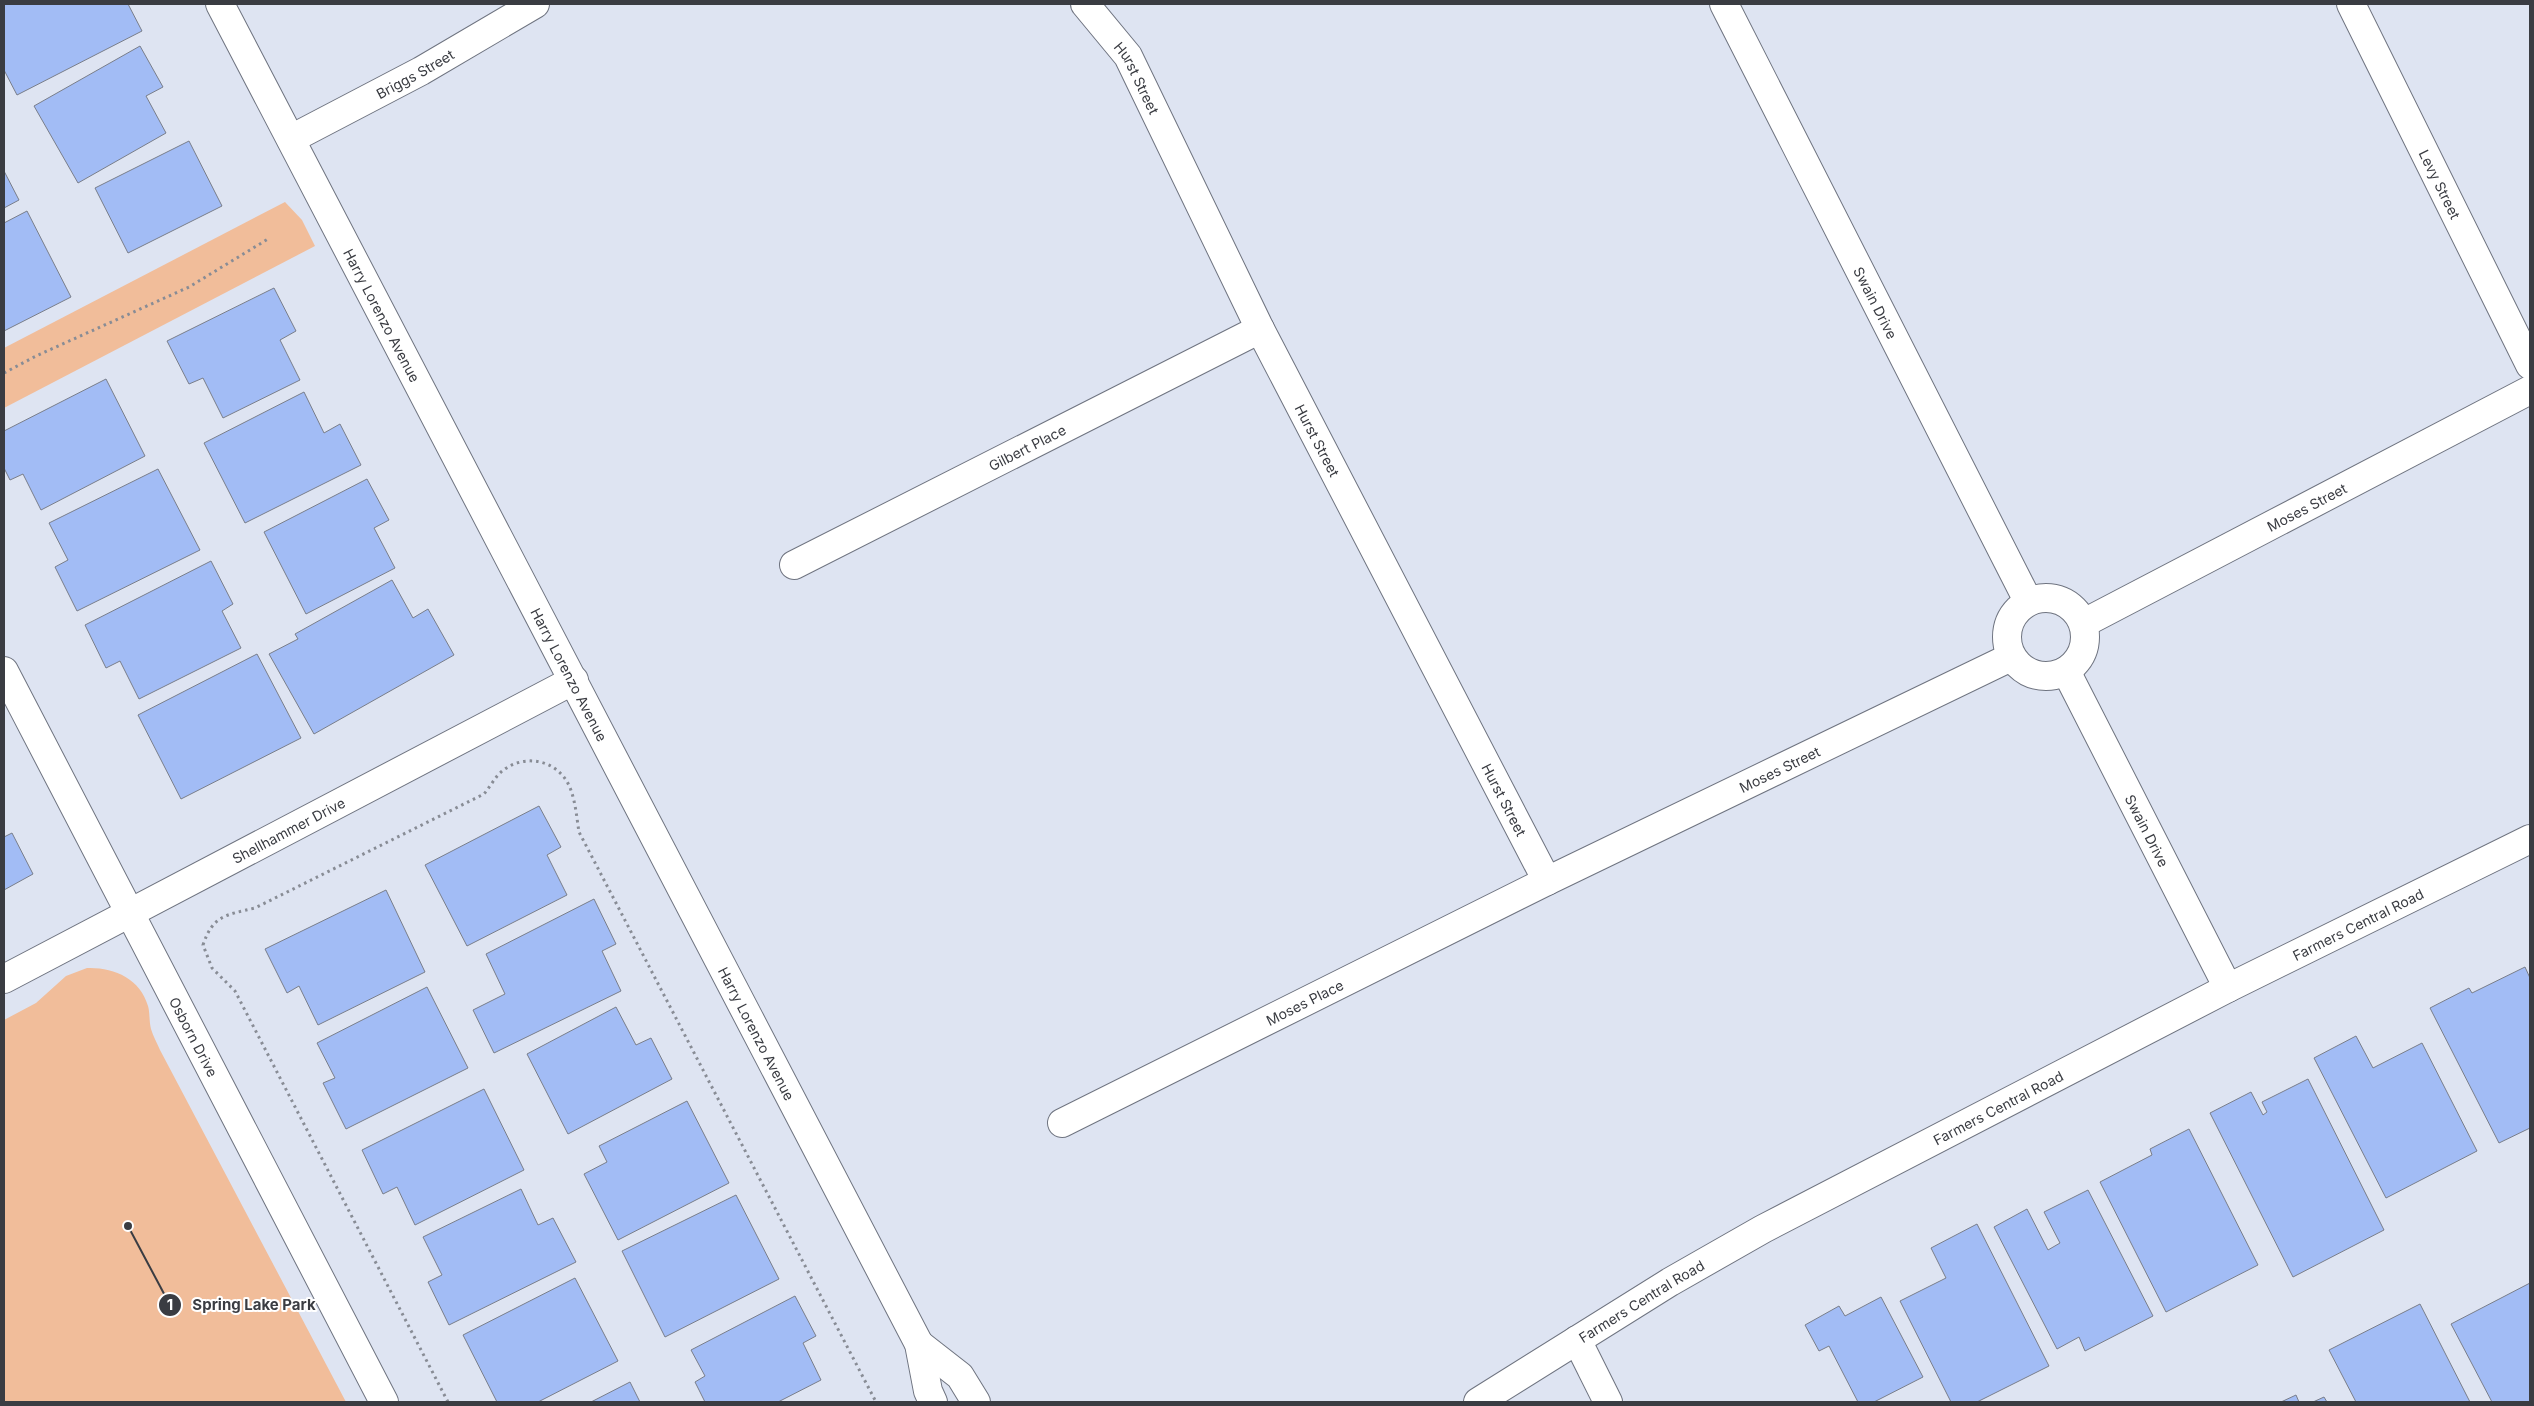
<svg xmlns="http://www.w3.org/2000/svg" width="2534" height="1406" viewBox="0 0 2534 1406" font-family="Inter,sans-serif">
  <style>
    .green { fill: #f1bd9a }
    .building { fill: #a2bcf5; stroke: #797e8a }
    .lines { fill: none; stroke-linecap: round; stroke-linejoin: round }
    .street-casing { stroke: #6f7480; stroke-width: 30 }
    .path { stroke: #888c95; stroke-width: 3; stroke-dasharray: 2.5 4; stroke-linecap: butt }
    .street { stroke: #fff; stroke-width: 28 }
    .labels { text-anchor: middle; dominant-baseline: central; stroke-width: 4; stroke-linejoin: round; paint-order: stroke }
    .street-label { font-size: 14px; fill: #3a3c42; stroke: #fff }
    .leader { fill: none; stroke: #3a3c42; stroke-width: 2 }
    .callout-dot { fill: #3a3c42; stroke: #fff; stroke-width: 2 }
    .mark-label { font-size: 15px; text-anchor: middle; font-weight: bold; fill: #fff }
    .callout-label { font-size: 15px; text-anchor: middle; font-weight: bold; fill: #3a3c42; stroke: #fff; stroke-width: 4; stroke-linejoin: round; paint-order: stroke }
  </style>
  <rect width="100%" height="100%" fill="#dee4f2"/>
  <g class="green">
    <polygon points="285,202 302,220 315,246 4,408 4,348"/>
    <path d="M87 968C113 967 140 978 148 1006 150 1013 149 1021 151 1029 153 1036 157 1043 160 1050L346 1402H4V1020L36 1003 66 976Z"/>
  </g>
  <g class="building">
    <polygon points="4,4 128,4 142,31 17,95 4,70"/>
    <polygon points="140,46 163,87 146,96 166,133 78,183 34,106"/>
    <polygon points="189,141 222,206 128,253 95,188"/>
    <polygon points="4,171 19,200 4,208"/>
    <polygon points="27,211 71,297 4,331 4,223"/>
    <polygon points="274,288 296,331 280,340 300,380 223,418 203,378 189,384 167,341"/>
    <polygon points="106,379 145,456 41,510 23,474 10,480 4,468 4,431"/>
    <polygon points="304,392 324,433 340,424 361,465 245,523 204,443"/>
    <polygon points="158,469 200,550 77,611 55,567 68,560 49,523"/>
    <polygon points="367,479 389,520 374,528 395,568 306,614 264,532"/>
    <polygon points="211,561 233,604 222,611 241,648 139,699 120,661 106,668 85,625"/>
    <polygon points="392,580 413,618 428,609 454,655 314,734 269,654 298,639 295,634"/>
    <polygon points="257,654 301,738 181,799 138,715"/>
    <polygon points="539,806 561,847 547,855 567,895 467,946 425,865"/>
    <polygon points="12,833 33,874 4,890 4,837"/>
    <polygon points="386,890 425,972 318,1025 299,986 287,993 265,949"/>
    <polygon points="594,899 616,944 602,951 621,991 494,1053 473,1010 505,994 486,954"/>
    <polygon points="2525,967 2530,978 2530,1128 2499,1143 2430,1008 2469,988 2472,993"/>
    <polygon points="427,987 468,1068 346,1129 323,1083 335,1078 317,1043"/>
    <polygon points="616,1007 636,1045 651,1038 672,1079 568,1134 527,1054"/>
    <polygon points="2356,1036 2373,1068 2422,1043 2477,1151 2386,1198 2314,1058"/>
    <polygon points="2308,1079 2384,1230 2293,1277 2210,1113 2251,1092 2263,1115 2267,1112 2262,1102"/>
    <polygon points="484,1089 524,1170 415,1225 397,1187 383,1194 362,1150"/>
    <polygon points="687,1101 729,1183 618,1240 584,1174 607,1162 599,1146"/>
    <polygon points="2189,1129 2258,1265 2166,1312 2100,1182 2152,1155 2150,1149"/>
    <polygon points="521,1189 538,1225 553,1218 576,1262 449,1325 428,1282 442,1275 423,1237"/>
    <polygon points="2088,1190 2153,1316 2085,1351 2079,1337 2057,1349 1994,1227 2027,1209 2048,1250 2060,1243 2044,1212"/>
    <polygon points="736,1195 779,1279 665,1337 622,1251"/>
    <polygon points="1977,1224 2049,1366 1977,1402 1951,1402 1900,1301 1946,1278 1931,1248"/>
    <polygon points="575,1278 618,1361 538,1402 497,1402 463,1335"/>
    <polygon points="2530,1283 2530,1402 2492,1402 2451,1324"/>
    <polygon points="795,1296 816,1336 803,1343 821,1380 778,1402 705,1402 695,1382 705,1376 691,1350"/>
    <polygon points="1881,1297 1923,1377 1874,1402 1858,1402 1829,1346 1819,1351 1805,1325 1839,1306 1845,1316"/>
    <polygon points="2420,1304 2470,1402 2356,1402 2329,1350"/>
    <polygon points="630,1382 640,1402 591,1402"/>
    <polygon points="2296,1395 2299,1402 2281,1402"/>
    <polygon points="2324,1397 2327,1402 2313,1402"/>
  </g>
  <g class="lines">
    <g class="street-casing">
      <g id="street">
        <path id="s1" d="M220 4 919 1344 928 1391 933 1402"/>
        <path id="s2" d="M1085 4 1128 56 1260 329 1547 881"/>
        <path id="s3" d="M1724 4 2028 601"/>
        <path id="s4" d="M2351 4 2530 365"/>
        <path id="s5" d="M291 139 421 71 535 4"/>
        <path id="s6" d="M794 565 1260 329"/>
        <circle cx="2046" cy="637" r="39"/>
        <path id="s7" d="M2084 623 2530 390"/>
        <path id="s8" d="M4 671 384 1402"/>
        <path id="s9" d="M2066 671 2228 988"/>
        <path id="s10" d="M4 979 574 680"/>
        <path id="s11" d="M1062 1123 1547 881 2011 657"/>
        <polyline points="1577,1340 1608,1402"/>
        <polyline points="919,1344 960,1376 976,1402"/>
        <path id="s12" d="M1478 1402 1670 1282 1763 1229 2228 988 2530 839"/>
      </g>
    </g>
    <g class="path">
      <polyline points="4,373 36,356 189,287 268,239"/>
      <path d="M448 1402 235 991 212 968 203 945C213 915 226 915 255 908L484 794C489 788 493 781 498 775 516 756 546 756 563 776 575 790 576 814 579 832L876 1402"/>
    </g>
    <use href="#street" class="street"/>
  </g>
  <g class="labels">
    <g class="street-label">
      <text stroke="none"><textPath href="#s5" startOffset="140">Briggs Street</textPath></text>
      <text stroke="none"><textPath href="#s2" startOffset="91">Hurst Street</textPath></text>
      <text stroke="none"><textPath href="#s4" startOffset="201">Levy Street</textPath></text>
      <text stroke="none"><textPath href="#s3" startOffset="335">Swain Drive</textPath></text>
      <text stroke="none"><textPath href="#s1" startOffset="351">Harry Lorenzo Avenue</textPath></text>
      <text stroke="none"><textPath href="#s2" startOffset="496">Hurst Street</textPath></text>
      <text stroke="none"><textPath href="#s6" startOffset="261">Gilbert Place</textPath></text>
      <text stroke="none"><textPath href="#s7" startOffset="251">Moses Street</textPath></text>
      <text stroke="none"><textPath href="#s1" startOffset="756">Harry Lorenzo Avenue</textPath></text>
      <text stroke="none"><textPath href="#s11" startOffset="800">Moses Street</textPath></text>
      <text stroke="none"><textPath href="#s2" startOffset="901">Hurst Street</textPath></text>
      <text stroke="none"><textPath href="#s10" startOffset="321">Shellhammer Drive</textPath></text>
      <text stroke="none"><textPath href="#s9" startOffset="179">Swain Drive</textPath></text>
      <text stroke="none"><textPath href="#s12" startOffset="1002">Farmers Central Road</textPath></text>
      <text stroke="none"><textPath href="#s11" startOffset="271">Moses Place</textPath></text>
      <text stroke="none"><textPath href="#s1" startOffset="1161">Harry Lorenzo Avenue</textPath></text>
      <text stroke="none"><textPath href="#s8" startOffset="412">Osborn Drive</textPath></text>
      <text stroke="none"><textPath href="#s12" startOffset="598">Farmers Central Road</textPath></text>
      <text stroke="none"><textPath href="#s12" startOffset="192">Farmers Central Road</textPath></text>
    </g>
  </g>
  <path class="leader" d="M128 1226L170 1305"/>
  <g class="callout-dot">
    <circle cx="128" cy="1226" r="5"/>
    <circle cx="170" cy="1305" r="12"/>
  </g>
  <g class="mark-label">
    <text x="170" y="1310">1</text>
  </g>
  <g class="callout-label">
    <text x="254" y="1310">Spring Lake Park</text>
  </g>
  <rect width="2534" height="1406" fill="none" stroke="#3a3c42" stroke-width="10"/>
</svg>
